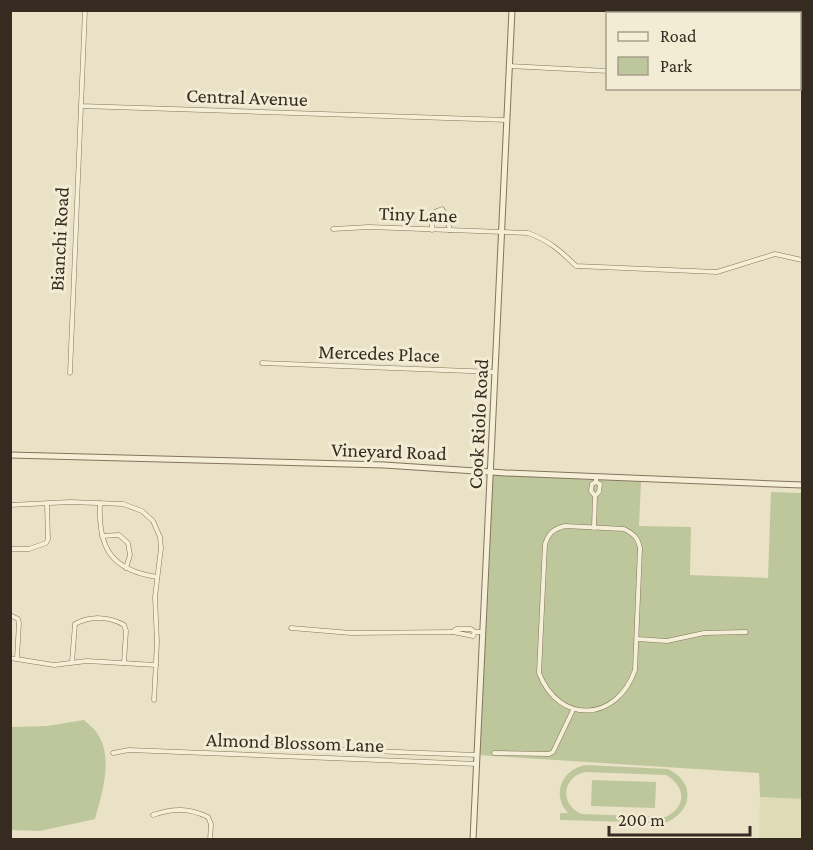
<svg xmlns="http://www.w3.org/2000/svg" width="813" height="850" viewBox="0 0 813 850" font-family="'Crimson Pro',serif">
  <style>
    .farmland { fill: #dfdbb4 }
    .green { fill: #bec79b; fill-rule: evenodd }
    .lines { fill: none; stroke-linecap: round; stroke-linejoin: round }
    .minor-casing { stroke: #83745d; stroke-width: 5 }
    .tertiary-casing { stroke: #83745d; stroke-width: 7 }
    .minor { stroke: #f5efd8; stroke-width: 4 }
    .tertiary { stroke: #f5efd8; stroke-width: 5 }
    .labels { text-anchor: middle; dominant-baseline: central; stroke-width: 6; stroke-linejoin: round; paint-order: stroke }
    .street-label { font-size: 20px; fill: #352b20; stroke: #f2ecd4 }
  </style>
  <rect width="100%" height="100%" fill="#eae2c6"/>
  <polygon class="farmland" points="760,797 802,799 802,839 759,840"/>
  <g class="green">
    <polygon points="490,475 641,482 639,526 691,527 690,575 768,578 771,492 802,493 802,799 760,797 759,773 477,755"/>
    <path d="M84 720C88 724 94 728 97 733 114 758 102 793 95 819L40 831 11 830V727L47 726Z"/>
    <path d="M586 765 668 769C696 782 693 812 665 823L560 820V813H568C551 794 562 769 586 765ZM586 772 666 775C686 787 687 806 666 817L582 814C559 805 562 776 586 772Z"/>
    <polygon points="592,780 656,782 655,808 591,806"/>
  </g>
  <g class="lines">
    <g class="minor-casing">
      <g id="minor">
        <polyline points="85,10 81,106 507,120"/>
        <polyline points="509,66 608,71"/>
        <polyline points="800,81 802,81"/>
        <path d="M333 229 369 227 528 233C548 240 561 251 576 266L717 272 775 254 802 260"/>
        <polyline points="432,230 432,213 442,209 446,215 450,230"/>
        <polyline points="262,363 495,372"/>
        <polyline points="70,373 81,106"/>
        <polyline points="595,496 599,492 600,484 596,482"/>
        <path d="M100 503C98 548 111 570 157 577"/>
        <polyline points="10,505 70,502 123,504 142,511 153,521 160,537 161,548 155,597 157,642 154,700"/>
        <path d="M565 526 624 529C634 534 638 538 640 548L635 670C617 722 559 725 539 673L545 544C549 533 553 529 565 526Z"/>
        <polyline points="594,528 595,496 591,491 592,484 596,482 596,477"/>
        <polyline points="102,536 119,535 128,543 130,555 126,568"/>
        <polyline points="10,549 29,549 46,543 48,539 47,504"/>
        <polyline points="10,615 18,619 19,623 17,658"/>
        <polyline points="291,628 351,633 453,632"/>
        <polyline points="475,632 473,636 453,632 456,629 471,629 475,632 482,632"/>
        <polyline points="637,639 667,641 704,633 746,632"/>
        <polyline points="10,658 54,665 87,661 156,665"/>
        <path d="M72 662 75 624C90 616 109 616 124 625L126 631 124 663"/>
        <polyline points="265,747 477,755"/>
        <polyline points="113,753 129,750 477,764"/>
        <polyline points="494,753 549,754 553,752 573,710"/>
        <path d="M153 815C173 808 189 808 208 817L211 824 210 840"/>
      </g>
    </g>
    <g class="tertiary-casing">
      <g id="tertiary">
        <polyline points="10,455 384,465 506,473 802,485"/>
        <polyline points="473,840 512,10"/>
      </g>
    </g>
    <use href="#minor" class="minor"/>
    <use href="#tertiary" class="tertiary"/>
  </g>
  <g class="labels">
    <g class="street-label">
      <text transform="translate(247 97) rotate(2)">Central Avenue</text>
      <text transform="translate(418 214) rotate(2)">Tiny Lane</text>
      <text transform="translate(59 239) rotate(-87)">Bianchi Road</text>
      <text transform="translate(379 353) rotate(2)">Mercedes Place</text>
      <text transform="translate(478 424) rotate(-87)">Cook Riolo Road</text>
      <text transform="translate(389 451) rotate(2)">Vineyard Road</text>
      <text transform="translate(295 742) rotate(2)">Almond Blossom Lane</text>
    </g>
  </g>
  <rect width="813" height="850" fill="none" stroke="#352b20" stroke-width="24"/>
  <rect x="606" y="12" width="195" height="78" fill="#f2ecd4" stroke="#a69f8c" stroke-width="1.5"/>
  <rect x="618" y="32" width="30" height="9" fill="#f5efd8" stroke="#a69f8c" stroke-width="1.5"/>
  <text x="660" y="42" font-size="18" fill="#352b20">Road</text>
  <rect x="618" y="57" width="30" height="18" fill="#bec79b" stroke="#a69f8c" stroke-width="1.5"/>
  <text x="660" y="72" font-size="18" fill="#352b20">Park</text>
  <path d="M609 826v9h141v-9" fill="none" stroke="#352b20" stroke-width="3"/>
  <text x="618" y="826" font-size="18" fill="#352b20" stroke="#f2ecd4" stroke-width="4.5" paint-order="stroke">200 m</text>
</svg>
